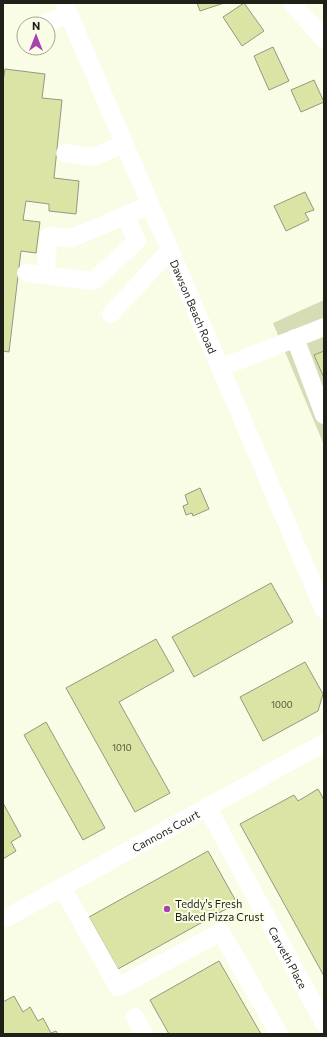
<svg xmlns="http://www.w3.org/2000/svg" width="327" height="1037" viewBox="0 0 327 1037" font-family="Commissioner,sans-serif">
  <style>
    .green { fill: #d6dcb4 }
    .building { fill: #dbe4a4; stroke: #949883 }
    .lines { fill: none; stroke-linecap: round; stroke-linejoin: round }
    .minor { stroke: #fff; stroke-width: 18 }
    .poi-dot { fill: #a544ac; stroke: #f9fde6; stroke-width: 1.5 }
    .labels { text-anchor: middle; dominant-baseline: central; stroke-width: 4; stroke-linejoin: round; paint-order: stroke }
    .number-label { font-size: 9px; fill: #4e513b }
    .street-label { font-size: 11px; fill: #1f2018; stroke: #f9fde6 }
    .poi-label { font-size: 11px; fill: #1f2018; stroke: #f9fde6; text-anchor: start }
  </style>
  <rect width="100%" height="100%" fill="#f9fde6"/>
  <polygon class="green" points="324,300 324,445 273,323"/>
  <g class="building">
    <polygon points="197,3 224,3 200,11"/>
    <polygon points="244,3 264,31 242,46 223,17"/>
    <polygon points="273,47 289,81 269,90 254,56"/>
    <polygon points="5,69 45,74 42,98 62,100 54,178 79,181 76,214 49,211 49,204 26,201 23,220 40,222 36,253 21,251 9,352 3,351 3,81"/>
    <polygon points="314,80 324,102 301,112 291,90"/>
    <polygon points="305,192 314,210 305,213 309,220 286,231 274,206"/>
    <polygon points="324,351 324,378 314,355"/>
    <polygon points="200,488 209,509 193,516 192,513 186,515 183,506 188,504 185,495"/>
    <polygon points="271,583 293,622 194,677 172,637"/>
    <polygon points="156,639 174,671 119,702 170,793 135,812 66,688"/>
    <polygon points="305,662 323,694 318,711 263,741 240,697"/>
    <polygon points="46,722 105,828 83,840 24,735"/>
    <polygon points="318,789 324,800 324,976 240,824 294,795 298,801"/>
    <polygon points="3,803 21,836 11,842 16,851 3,859"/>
    <polygon points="208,851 237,903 118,969 89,917"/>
    <polygon points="219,961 261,1034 169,1034 150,1000"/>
    <polygon points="14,996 23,1012 30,1007 38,1021 43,1018 51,1033 56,1031 58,1034 3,1034 3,1002"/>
  </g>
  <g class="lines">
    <g class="minor">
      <path id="s1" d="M64 3 324 610"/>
      <polyline points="292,3 324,39"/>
      <polyline points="44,24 69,14"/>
      <polyline points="65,153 93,157 124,144"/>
      <polyline points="26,273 93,281 137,241 125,216"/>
      <polyline points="45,275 49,236 72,238 150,205"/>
      <polyline points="111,314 170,250"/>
      <polyline points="295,338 324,415"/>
      <polyline points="220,368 324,327"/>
      <path id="s2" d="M207 807 324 1023"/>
      <polyline points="62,887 118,987 221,932 279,1034"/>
      <path id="s3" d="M6 918 324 743"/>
      <polyline points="135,1017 144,1034"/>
    </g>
  </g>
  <circle class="poi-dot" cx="167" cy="909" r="4"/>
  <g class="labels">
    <g class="number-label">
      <text x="282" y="704">1000</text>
      <text x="122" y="747">1010</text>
    </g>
    <g class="street-label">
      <text stroke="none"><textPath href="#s1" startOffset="330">Dawson Beach Road</textPath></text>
      <text stroke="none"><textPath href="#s3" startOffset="182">Cannons Court</textPath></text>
      <text stroke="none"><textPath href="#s2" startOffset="171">Carveth Place</textPath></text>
    </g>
    <g class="poi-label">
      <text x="175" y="903">Teddy's Fresh<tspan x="175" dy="13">Baked Pizza Crust</tspan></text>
    </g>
  </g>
  <rect width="327" height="1037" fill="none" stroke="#1f2018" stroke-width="8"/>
  <g transform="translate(36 36)"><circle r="19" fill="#f9fde6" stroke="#a2a594"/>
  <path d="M0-3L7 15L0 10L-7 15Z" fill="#a544ac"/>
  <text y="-6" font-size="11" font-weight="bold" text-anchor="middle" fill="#1f2018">N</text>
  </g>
</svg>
